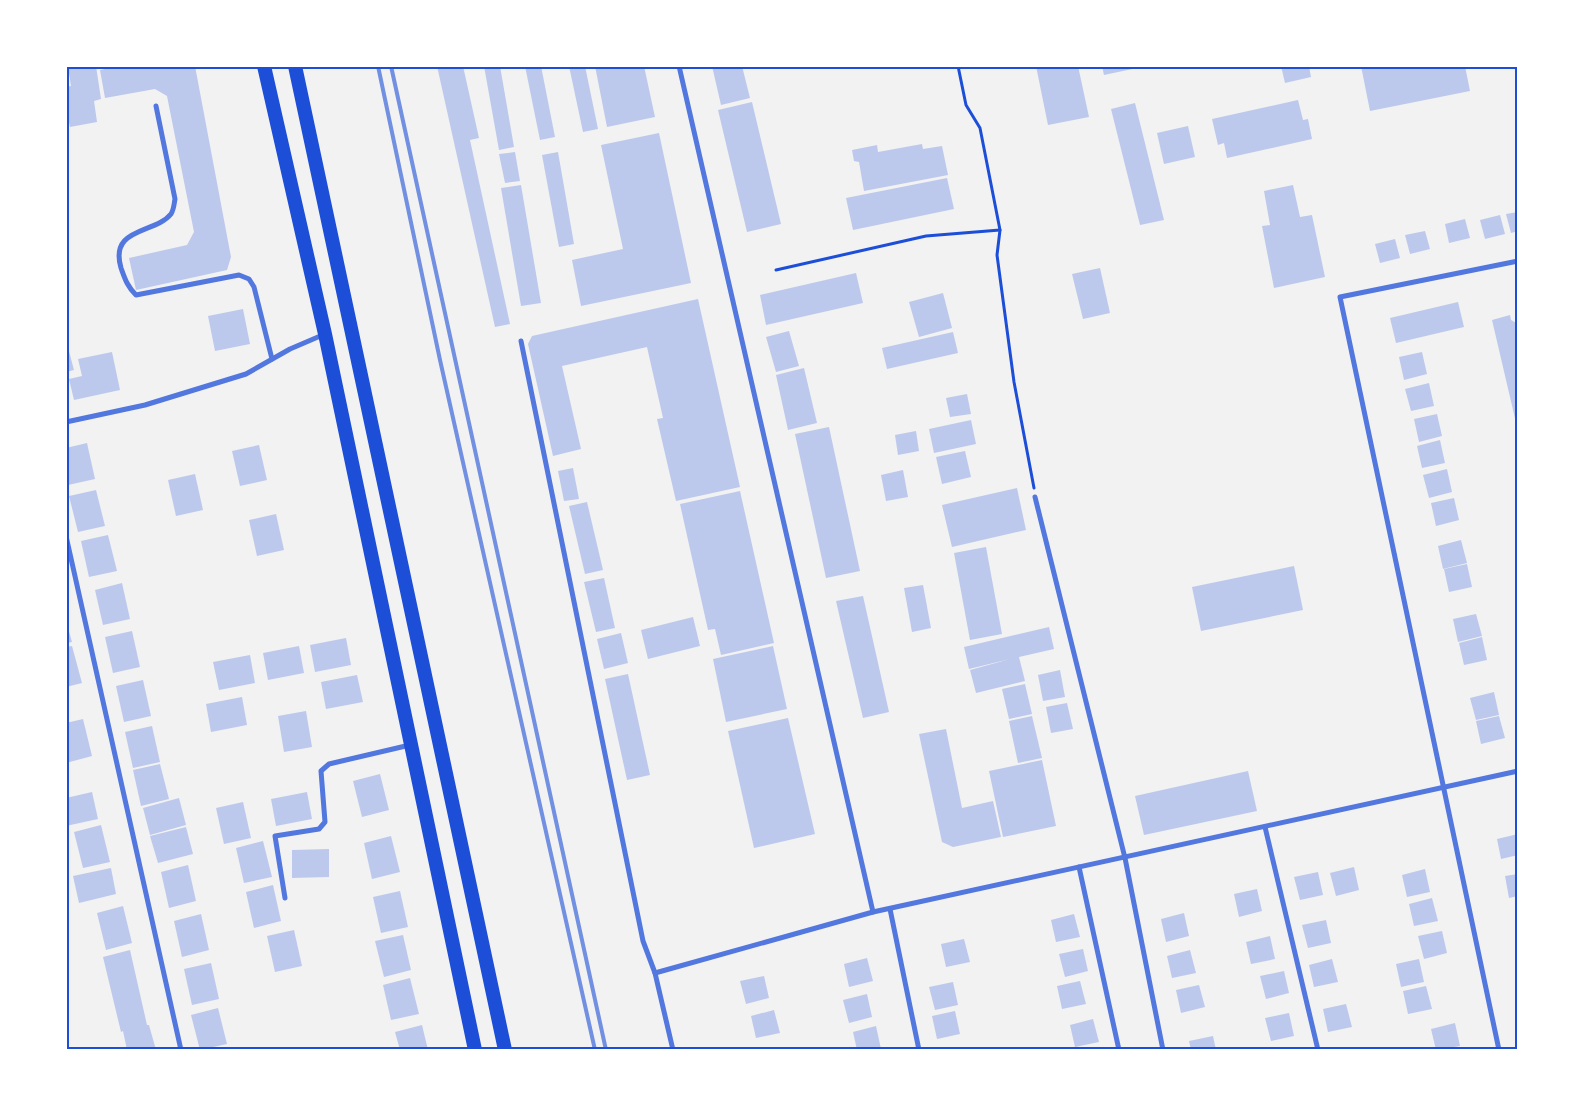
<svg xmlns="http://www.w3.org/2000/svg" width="1584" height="1116" viewBox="0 0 1584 1116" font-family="Montserrat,sans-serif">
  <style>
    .building { fill: #bdc9ec }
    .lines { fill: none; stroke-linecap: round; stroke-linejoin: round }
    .path { stroke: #1d4ed8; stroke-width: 3 }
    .minor { stroke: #5277de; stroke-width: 5 }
    .trunk { stroke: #1d4ed8; stroke-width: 14 }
    .rail { stroke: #7290e2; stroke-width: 4 }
    .neatline { fill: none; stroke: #1d4ed8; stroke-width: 2 }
  </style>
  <rect width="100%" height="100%" fill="#f2f2f2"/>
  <g class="building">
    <polygon points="75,66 96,66 101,99 94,101 97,122 70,127 66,106 66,87 71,86 68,67"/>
    <polygon points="120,66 195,66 231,257 227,270 136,290 129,258 187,245 194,232 167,96 155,89 105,98 100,70"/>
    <polygon points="437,66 463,66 479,138 470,140 510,324 495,327"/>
    <polygon points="484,66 500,66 514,147 499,150"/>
    <polygon points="525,66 541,66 555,137 540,140"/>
    <polygon points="569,66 585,66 598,129 583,132"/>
    <polygon points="595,66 644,66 655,117 607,127"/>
    <polygon points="712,66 742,66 750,98 721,105"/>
    <polygon points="1036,66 1078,66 1089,117 1048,125"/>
    <polygon points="1102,66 1136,66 1137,68 1104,75"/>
    <polygon points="1281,66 1309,66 1311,77 1285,83"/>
    <polygon points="1361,66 1465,66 1470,91 1370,111"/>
    <polygon points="1298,100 1303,120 1308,119 1312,139 1227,158 1224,143 1218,145 1212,119"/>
    <polygon points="752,102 781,224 747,232 718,110"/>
    <polygon points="1135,103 1164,220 1140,225 1111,109"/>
    <polygon points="1188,126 1195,157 1164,164 1157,133"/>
    <polygon points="659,133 691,283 581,306 572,260 623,249 601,145"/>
    <polygon points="922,144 923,149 942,146 948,175 864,191 859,162 854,161 852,150 877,145 878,152"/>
    <polygon points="515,152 520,181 505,183 499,154"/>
    <polygon points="558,152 574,244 559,247 542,155"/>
    <polygon points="947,178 954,209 853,230 846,198"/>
    <polygon points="521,185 541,303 521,306 501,188"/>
    <polygon points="1293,185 1300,217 1312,215 1325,277 1274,288 1262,226 1270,225 1264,191"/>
    <polygon points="1518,212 1518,231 1511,233 1506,214"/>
    <polygon points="1500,215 1505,234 1485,239 1480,220"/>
    <polygon points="1465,219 1470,238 1449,243 1445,224"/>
    <polygon points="1425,231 1430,249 1410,254 1405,235"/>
    <polygon points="1395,239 1400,258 1380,263 1375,244"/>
    <polygon points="1100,268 1110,313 1083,319 1072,274"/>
    <polygon points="856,273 863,303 766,325 760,295"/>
    <polygon points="943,293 952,328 919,337 909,302"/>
    <polygon points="698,299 740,487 676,501 657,419 663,418 647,347 562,366 581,449 553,456 528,344 532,336"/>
    <polygon points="1458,302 1464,327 1396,343 1390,318"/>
    <polygon points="243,309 250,344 215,351 208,316"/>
    <polygon points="1510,315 1511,320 1518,324 1518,340 1515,341 1518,351 1517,427 1492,320"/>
    <polygon points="789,331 799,366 776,372 766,337"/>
    <polygon points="953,332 958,353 887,369 882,348"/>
    <polygon points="66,340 74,370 66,372"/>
    <polygon points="112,352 120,390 74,400 69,379 82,376 78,359"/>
    <polygon points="1422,352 1427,374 1404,380 1399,357"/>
    <polygon points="804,368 817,423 788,430 776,375"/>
    <polygon points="1429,383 1434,406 1411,411 1405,389"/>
    <polygon points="967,394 971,414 950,417 946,398"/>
    <polygon points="1437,414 1442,436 1419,442 1414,419"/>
    <polygon points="971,420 976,444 934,453 929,429"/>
    <polygon points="829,427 860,571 826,578 795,434"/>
    <polygon points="916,431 919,451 898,455 895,435"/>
    <polygon points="1440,440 1445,463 1422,468 1417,446"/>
    <polygon points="87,443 95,479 68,485 66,448"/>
    <polygon points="259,445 267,480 240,486 232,451"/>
    <polygon points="965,451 971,477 942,484 936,457"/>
    <polygon points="573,468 579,499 564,501 558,471"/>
    <polygon points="1447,469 1452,492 1429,498 1423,475"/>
    <polygon points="903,470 908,497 886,501 881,475"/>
    <polygon points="195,474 203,510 176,516 168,480"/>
    <polygon points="1017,488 1026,530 952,547 942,505"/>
    <polygon points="96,490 105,526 78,532 69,496"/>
    <polygon points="740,491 774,643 721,655 715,629 708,630 680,504"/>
    <polygon points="1454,498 1459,520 1436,526 1431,503"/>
    <polygon points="587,502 603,570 585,574 569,506"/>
    <polygon points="276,514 284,550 257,556 249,520"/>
    <polygon points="108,535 117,571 89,577 81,541"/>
    <polygon points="1461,540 1467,563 1443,569 1438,546"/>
    <polygon points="986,547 1002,634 970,640 954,553"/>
    <polygon points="1467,564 1472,587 1449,592 1444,569"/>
    <polygon points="1294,566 1303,610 1201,631 1192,587"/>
    <polygon points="604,578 615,628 596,632 584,582"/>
    <polygon points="122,583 130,619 103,625 95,590"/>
    <polygon points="923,585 931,628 912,632 904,588"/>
    <polygon points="863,596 889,712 863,718 836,601"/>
    <polygon points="1476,614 1482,636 1458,642 1453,619"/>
    <polygon points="693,617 700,646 648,659 641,630"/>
    <polygon points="66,621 72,642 66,643"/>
    <polygon points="1049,627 1054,649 1019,657 1025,681 976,693 970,670 1010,659 969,669 964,647"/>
    <polygon points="132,631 140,667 113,673 105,637"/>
    <polygon points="621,633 628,663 604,669 597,639"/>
    <polygon points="1482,637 1487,660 1464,665 1459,643"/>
    <polygon points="346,638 351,665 315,672 310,645"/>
    <polygon points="72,646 82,683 66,687 66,647"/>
    <polygon points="299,646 304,673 268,680 263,653"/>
    <polygon points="773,646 787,709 726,722 713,659"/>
    <polygon points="250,655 255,683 219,690 213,662"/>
    <polygon points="1060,670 1065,697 1043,701 1038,675"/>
    <polygon points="628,674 650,775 627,780 605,679"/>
    <polygon points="357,675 363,702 326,709 321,682"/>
    <polygon points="143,680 151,716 124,722 116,686"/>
    <polygon points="1025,684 1032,714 1009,719 1002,689"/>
    <polygon points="1494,692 1499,715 1476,720 1470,698"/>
    <polygon points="242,697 247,725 211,732 206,704"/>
    <polygon points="1067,703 1073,729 1051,733 1046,707"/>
    <polygon points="306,711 312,747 284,752 278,716"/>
    <polygon points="1032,716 1042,758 1018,763 1009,721"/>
    <polygon points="1499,716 1505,738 1481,744 1476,721"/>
    <polygon points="788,718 815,834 754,848 728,731"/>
    <polygon points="83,719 92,756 66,763 66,723"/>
    <polygon points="152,726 160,762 133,768 125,732"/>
    <polygon points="946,729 962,808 993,801 1001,837 953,847 942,842 919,734"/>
    <polygon points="1042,760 1056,826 1003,837 989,771"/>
    <polygon points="160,764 169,799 141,806 133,770"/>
    <polygon points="1248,771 1257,811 1144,835 1135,796"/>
    <polygon points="380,774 389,810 362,817 353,781"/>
    <polygon points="92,792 98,819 66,826 66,798"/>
    <polygon points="307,792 312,819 276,826 271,799"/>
    <polygon points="179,798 186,825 150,835 143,808"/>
    <polygon points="243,802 251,838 224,844 216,808"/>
    <polygon points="101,825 110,862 83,868 74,832"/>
    <polygon points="186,827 193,854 158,863 150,836"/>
    <polygon points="1518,834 1518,855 1501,859 1497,839"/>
    <polygon points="391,836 400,872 372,879 364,843"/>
    <polygon points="263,841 272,877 244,883 236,848"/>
    <polygon points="329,849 329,877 292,878 292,850"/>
    <polygon points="188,865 196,901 169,908 161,872"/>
    <polygon points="1354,867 1359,890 1336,896 1330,873"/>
    <polygon points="111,868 116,894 79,903 73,876"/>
    <polygon points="1425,869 1430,892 1407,897 1402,875"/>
    <polygon points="1318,872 1323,895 1300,900 1294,877"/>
    <polygon points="1518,874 1518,896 1509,898 1505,876"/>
    <polygon points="273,885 281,921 254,928 246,892"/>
    <polygon points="1257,889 1262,911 1239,917 1234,894"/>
    <polygon points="400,891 408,927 381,933 373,897"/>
    <polygon points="1432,898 1438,921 1414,926 1409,904"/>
    <polygon points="123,906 132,943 106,950 97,913"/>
    <polygon points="1184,913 1189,936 1166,942 1161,919"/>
    <polygon points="201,914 209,950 182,957 174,921"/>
    <polygon points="1074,914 1080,937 1056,942 1051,920"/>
    <polygon points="1326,920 1331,943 1308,948 1302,925"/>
    <polygon points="294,930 302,966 275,972 267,936"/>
    <polygon points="1442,931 1447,953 1424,959 1418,936"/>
    <polygon points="403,935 411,970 384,977 375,941"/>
    <polygon points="1270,936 1275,959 1251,964 1246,942"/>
    <polygon points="964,939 970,962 946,967 941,944"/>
    <polygon points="1083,949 1088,971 1065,977 1059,954"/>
    <polygon points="130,950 147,1025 149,1025 156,1050 127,1050 123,1031 121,1032 103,957"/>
    <polygon points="1190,950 1196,973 1172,978 1167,956"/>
    <polygon points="867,958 873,981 849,987 844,964"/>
    <polygon points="1332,959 1338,982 1314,987 1309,965"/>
    <polygon points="1419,959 1424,982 1401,987 1396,964"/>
    <polygon points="211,963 219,999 192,1005 184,969"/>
    <polygon points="1284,971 1289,993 1266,999 1260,976"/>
    <polygon points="764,976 769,998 746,1004 740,981"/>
    <polygon points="410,978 419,1014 391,1020 383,985"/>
    <polygon points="1080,981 1086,1004 1062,1009 1057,986"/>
    <polygon points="953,982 958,1005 935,1010 929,987"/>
    <polygon points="1199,985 1205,1007 1181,1013 1176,990"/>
    <polygon points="1426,986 1432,1009 1408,1014 1403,991"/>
    <polygon points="867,994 872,1017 849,1023 843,1000"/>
    <polygon points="1346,1004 1352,1027 1328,1032 1323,1009"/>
    <polygon points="218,1008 227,1044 200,1050 191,1015"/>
    <polygon points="774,1010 780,1033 756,1038 751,1016"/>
    <polygon points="955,1011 960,1034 937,1039 932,1016"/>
    <polygon points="1289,1013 1294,1036 1271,1041 1265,1018"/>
    <polygon points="1093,1019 1099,1042 1075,1047 1070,1025"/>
    <polygon points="1455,1023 1460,1046 1436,1050 1431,1029"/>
    <polygon points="422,1025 428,1050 400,1050 395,1032"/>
    <polygon points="876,1026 881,1049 857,1050 853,1032"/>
    <polygon points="1213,1036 1216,1050 1191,1050 1189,1041"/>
  </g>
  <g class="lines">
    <g class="path">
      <polyline points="958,66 966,105 980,128 1000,230 997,255 1014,382 1034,488"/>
      <polyline points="776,270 926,236 1000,230"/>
    </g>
    <g class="minor">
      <polyline points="679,66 873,912"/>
      <path d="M156 106 175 199C174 204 174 209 171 214 155 234 109 227 121 268 125 279 127 286 136 295L239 275 249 279 254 287 272 359"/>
      <polyline points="521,341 643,941 655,973 673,1050"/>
      <polyline points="66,422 145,405 246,374 290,349 325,334"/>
      <polyline points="1035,497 1125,858 1163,1050"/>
      <polyline points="66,536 181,1050"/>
      <polyline points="1265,827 1318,1050"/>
      <polyline points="1079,867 1119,1050"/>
      <polyline points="285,898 275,836 319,829 325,822 321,771 329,764 410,745"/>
      <polyline points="890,909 919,1050"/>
      <polyline points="655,973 873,912 1518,771"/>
      <polyline points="1499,1050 1340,297 1518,261"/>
    </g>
    <g class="trunk">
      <polyline points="264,66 325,334 475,1050"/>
      <polyline points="295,66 505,1050"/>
    </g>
    <g class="rail">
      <polyline points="378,66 440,360 595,1050"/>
      <polyline points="391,66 606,1050"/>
    </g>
  </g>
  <rect width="1584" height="1116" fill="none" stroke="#ffffff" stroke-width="135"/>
  <rect x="68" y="68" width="1448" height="980" class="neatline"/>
</svg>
